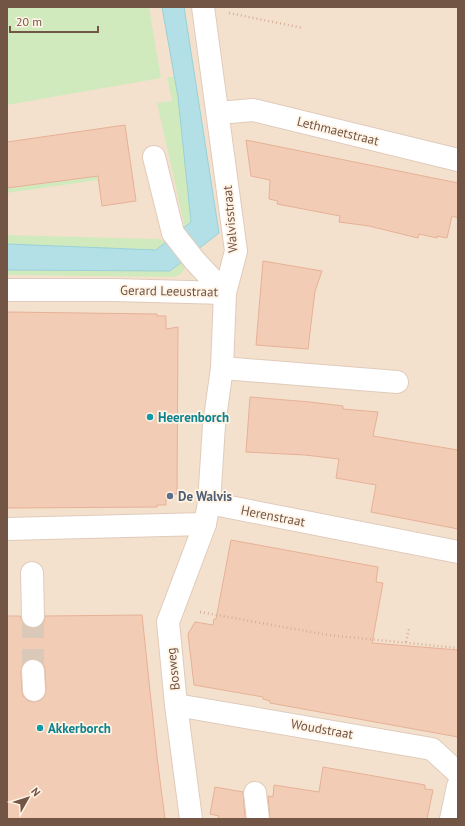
<svg xmlns="http://www.w3.org/2000/svg" width="465" height="826" viewBox="0 0 465 826" font-family="'PT Sans',sans-serif">
  <style>
    .residential { fill: #f4e1cd }
    .green { fill: #d1eabd }
    .water { fill: #b3e0e6; stroke: #99d1d8 }
    .building { fill: #f3ccb6; stroke: #e6b196; fill-rule: evenodd }
    .lines { fill: none; stroke-linecap: round; stroke-linejoin: round }
    .minor-tunnel { stroke: #dac9b9; stroke-width: 22; stroke-dasharray: 22 11; stroke-linecap: butt }
    .minor-casing { stroke: #e0cbbb; stroke-width: 24 }
    .path { stroke: #d7af99; stroke-width: 2.5; stroke-dasharray: 1 3; stroke-linecap: butt }
    .minor { stroke: #fff; stroke-width: 22 }
    .culture-dot { fill: #0f9aa8; stroke: #fff4e5; stroke-width: 1.5 }
    .service-dot { fill: #5c6f8a; stroke: #fff4e5; stroke-width: 1.5 }
    .labels { text-anchor: middle; dominant-baseline: central; stroke-width: 3.5; stroke-linejoin: round; paint-order: stroke }
    .street-label { font-size: 13px; fill: #735546; stroke: #fff4e5 }
    .culture-label { font-size: 13px; font-weight: bold; fill: #0d838f; stroke: #fff4e5; text-anchor: start }
    .service-label { font-size: 13px; font-weight: bold; fill: #4e5e75; stroke: #fff4e5; text-anchor: start }
  </style>
  <rect width="100%" height="100%" fill="#fdf0df"/>
  <rect class="residential" x="7" y="7" width="451" height="812"/>
  <g class="green">
    <polygon points="7,7 149,7 161,78 7,105"/>
    <polygon points="167,77 174,77 178,97 191,222 185,228 157,103 172,101"/>
    <polygon points="97,176 98,180 7,193 7,188"/>
    <polygon points="7,235 158,239 162,240 166,243 156,250 7,244"/>
    <path d="M182 262 185 266C183 273 180 276 173 277L7 275V270L170 271Z"/>
  </g>
  <polygon class="water" points="162,7 184,7 219,233 170,271 7,270 7,244 156,250 191,222 178,97"/>
  <g class="building">
    <polygon points="125,125 136,201 102,206 98,176 7,188 7,142"/>
    <polygon points="246,140 458,183 458,218 452,216 447,238 437,236 437,238 419,234 418,238 369,226 339,222 340,216 277,204 278,201 269,199 270,180 251,176"/>
    <polygon points="263,261 322,271 315,291 308,349 256,345"/>
    <polygon points="7,312 157,314 157,316 166,316 166,329 178,327 177,494 166,494 166,505 157,505 157,507 7,508"/>
    <polygon points="250,397 310,402 343,406 343,409 378,412 373,436 458,450 458,529 371,512 376,485 336,478 339,459 305,455 246,452"/>
    <polygon points="231,540 378,567 376,582 383,583 372,643 458,650 458,737 270,703 270,701 263,699 263,697 194,685 188,634 195,622 213,625 214,619 216,619"/>
    <path d="M142 615 157 757 165 819H7V616H20L23 623 27 627 33 628 40 626 44 622 45 616ZM32 659 39 660 44 665 45 670 46 689 45 695 41 700 35 702 28 701 23 696 22 691 21 672 22 666 26 661Z"/>
    <polygon points="323,767 425,785 425,789 433,790 427,819 270,819 268,796 273,797 274,785 319,792"/>
    <polygon points="215,787 243,792 245,819 218,819 219,816 210,814"/>
  </g>
  <g class="lines">
    <polyline class="minor-tunnel" points="33,616 33,671"/>
    <g class="minor-casing">
      <g id="minor">
        <polyline points="218,113 253,110 458,160"/>
        <polyline points="154,157 173,233 195,261 225,293"/>
        <polyline points="7,290 114,290 225,293"/>
        <polyline points="222,368 397,382"/>
        <polyline points="209,503 458,552"/>
        <polyline points="7,529 205,524"/>
        <polyline points="32,573 33,616"/>
        <polyline points="33,671 34,690"/>
        <polyline points="176,705 432,749 458,773"/>
        <polyline points="255,793 258,819"/>
        <polyline points="191,819 176,705 168,622 205,524 209,503 214,425 222,368 225,293 236,251 203,7"/>
        <polyline points="451,819 458,786"/>
      </g>
    </g>
    <g class="path">
      <polyline points="229,13 303,28"/>
      <polyline points="200,612 328,635 458,648"/>
      <polyline points="406,642 409,629"/>
    </g>
    <use href="#minor" class="minor"/>
  </g>
  <g class="culture-dot">
    <circle cx="150" cy="417" r="4"/>
    <circle cx="40" cy="728" r="4"/>
  </g>
  <circle class="service-dot" cx="170" cy="496" r="4"/>
  <g class="labels">
    <g class="street-label">
      <text transform="translate(338 131) rotate(14)">Lethmaetstraat</text>
      <text transform="translate(230 219) rotate(-95)">Walvisstraat</text>
      <text transform="translate(169 291) rotate(1)">Gerard Leeustraat</text>
      <text transform="translate(273 516) rotate(11)">Herenstraat</text>
      <text transform="translate(173 669) rotate(-96)">Bosweg</text>
      <text transform="translate(322 729) rotate(10)">Woudstraat</text>
    </g>
    <g class="culture-label">
      <text x="158" y="417">Heerenborch</text>
      <text x="48" y="728">Akkerborch</text>
    </g>
    <g class="service-label">
      <text x="178" y="496">De Walvis</text>
    </g>
  </g>
  <rect width="465" height="826" fill="none" stroke="#735546" stroke-width="16"/>
  <g transform="translate(28 798) rotate(51)" stroke="#fff4e5" stroke-width="3" paint-order="stroke">
  <path d="M0-3L7 15L0 10L-7 15Z" fill="#735546"/>
  <text y="-6" font-size="11" font-weight="bold" text-anchor="middle" fill="#735546">N</text>
  </g>
  <path d="M10 26v6h88v-6" fill="none" stroke="#735546" stroke-width="2"/>
  <text x="16" y="26" font-size="12" fill="#735546" stroke="#fff4e5" stroke-width="3" paint-order="stroke">20 m</text>
</svg>
